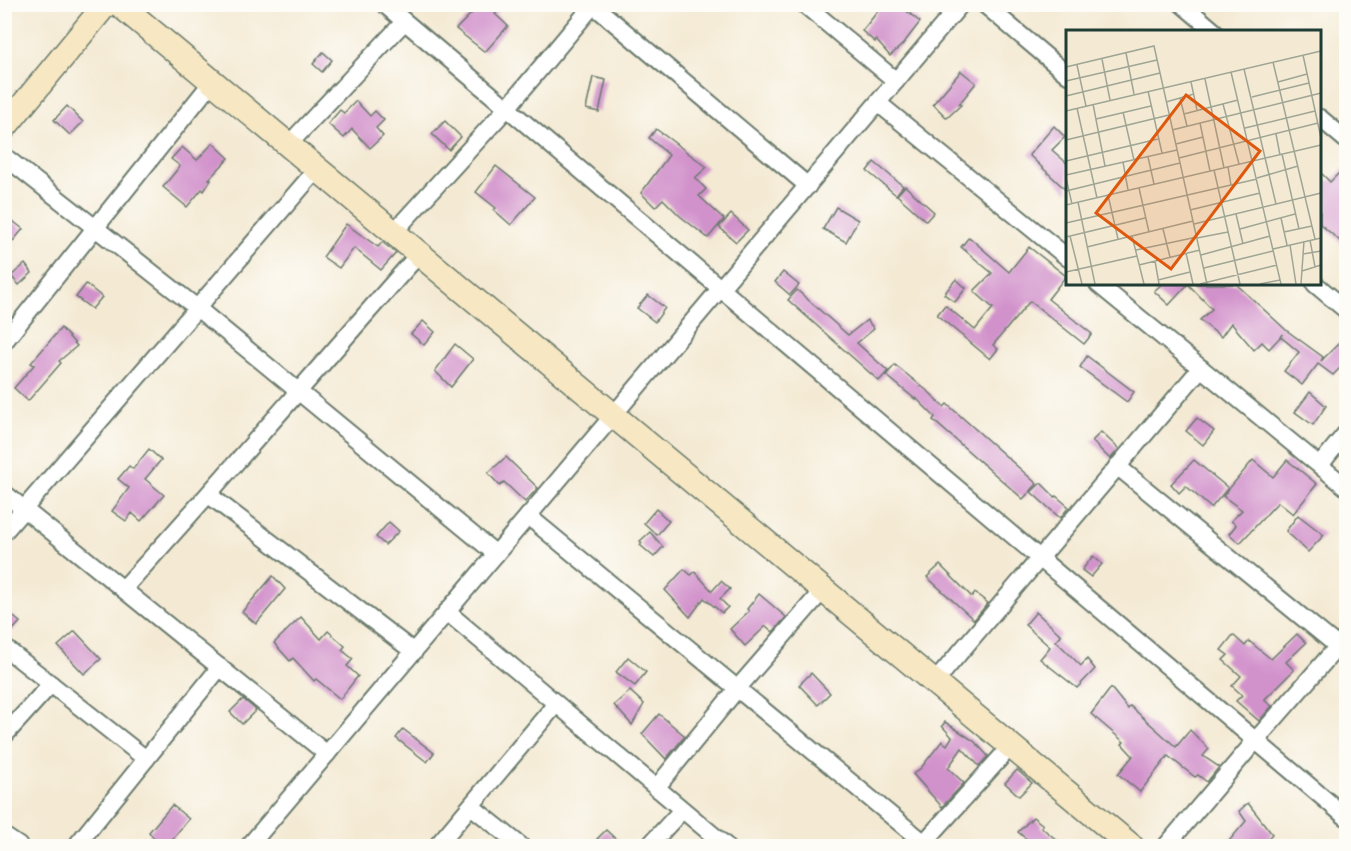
<svg xmlns="http://www.w3.org/2000/svg" width="1351" height="851" viewBox="0 0 1351 851" font-family="Vollkorn,serif">
  <style>
    .building { fill: #d191cb }
    .lines { fill: none; stroke-linecap: round; stroke-linejoin: round }
    .street-casing { stroke: #6a7a6c; stroke-width: 20 }
    .secondary-casing { stroke: #6a7a6c; stroke-width: 27 }
    .street { stroke: #fff; stroke-width: 16 }
    .secondary { stroke: #f7e8c3; stroke-width: 24 }
    .inset-road { fill: none; stroke: #9fa594; stroke-width: 1.5 }
    .view { fill: #de580e; fill-opacity: 0.15; stroke: #de580e; stroke-width: 3 }
    .inset-edge { fill: none; stroke: #1f3d34; stroke-width: 3 }
  </style>
  <rect width="100%" height="100%" fill="#fdfcf7"/>
  <filter id="ink" filterUnits="userSpaceOnUse"><feTurbulence type="fractalNoise" baseFrequency=".0167" numOctaves="2"/><feDisplacementMap in="SourceGraphic" scale="12" xChannelSelector="R" yChannelSelector="G"/><feConvolveMatrix kernelMatrix="1 2 1 2 8 2 1 2 1" color-interpolation-filters="sRGB"/></filter>
  <filter id="wash" filterUnits="userSpaceOnUse"><feTurbulence type="fractalNoise" baseFrequency=".008" numOctaves="4" result="noise"/><feDisplacementMap in="SourceGraphic" scale="24" xChannelSelector="R" yChannelSelector="G"/><feGaussianBlur stdDeviation="1.35" result="paint"/><feColorMatrix in="noise" values="0 0 0 0 0 0 0 0 0 0 0 0 0 0 0 0 0 1.4 0 .05"/><feComposite in="paint" operator="in"/></filter>
  <g filter="url(#wash)">
    <rect width="100%" height="100%" fill="#f4ead4"/>
    <g id="blocks">
      <g class="building">
        <polygon points="481,4 505,4 495,14 508,26 485,52 456,29"/>
        <polygon points="872,4 898,4 920,22 903,44 890,56 876,40 875,42 862,31 878,11"/>
        <polygon points="323,52 332,60 322,72 313,64"/>
        <polygon points="961,71 976,83 959,104 961,105 947,118 933,104"/>
        <polygon points="593,77 606,80 599,112 586,109"/>
        <polygon points="356,101 370,116 375,111 384,120 376,128 383,136 370,148 352,129 344,138 328,124 340,110 344,113"/>
        <polygon points="67,106 83,122 70,135 54,120"/>
        <polygon points="445,121 461,137 449,150 432,134"/>
        <polygon points="1054,126 1065,137 1052,150 1068,164 1068,192 1029,155"/>
        <polygon points="656,129 707,167 695,178 706,189 699,196 724,219 708,238 680,216 663,199 655,207 641,193 669,155 649,138"/>
        <polygon points="213,143 229,158 209,179 211,180 204,191 202,189 187,207 163,187 180,166 171,159 182,147 197,160"/>
        <polygon points="874,162 903,186 896,195 867,171"/>
        <polygon points="1347,165 1347,247 1320,224 1320,172 1330,182"/>
        <polygon points="496,166 535,197 511,225 494,210 496,208 476,192"/>
        <polygon points="905,186 934,212 926,221 897,195"/>
        <polygon points="836,207 858,220 846,242 823,229"/>
        <polygon points="4,214 23,229 4,252"/>
        <polygon points="731,214 748,230 736,242 719,227"/>
        <polygon points="346,224 378,247 382,242 396,253 381,270 354,248 339,268 323,257"/>
        <polygon points="969,237 1009,272 1029,247 1066,276 1048,299 1092,334 1084,344 1030,301 993,345 998,349 990,359 937,315 945,305 975,330 993,308 974,291 992,273 961,247"/>
        <polygon points="25,264 32,273 19,285 11,276"/>
        <polygon points="783,272 799,285 790,295 775,282"/>
        <polygon points="956,279 966,288 955,302 944,294"/>
        <polygon points="86,284 102,297 92,309 76,297"/>
        <polygon points="1162,284 1236,284 1286,330 1323,357 1321,361 1347,335 1347,361 1333,375 1318,364 1302,385 1284,371 1299,352 1281,337 1283,334 1269,349 1262,342 1254,350 1231,323 1221,337 1200,320 1212,309 1188,284 1169,305 1154,291"/>
        <polygon points="797,290 848,335 867,320 874,329 857,343 888,371 879,381 788,300"/>
        <polygon points="648,295 665,308 655,322 637,308"/>
        <polygon points="423,321 435,332 424,345 411,334"/>
        <polygon points="61,328 77,346 59,361 61,363 28,401 14,388 34,365 31,363"/>
        <polygon points="455,344 473,359 451,387 435,371"/>
        <polygon points="1087,356 1134,392 1127,402 1080,367"/>
        <polygon points="895,365 930,393 944,407 947,404 1037,484 1023,499 933,420 935,417 916,398 915,399 886,375"/>
        <polygon points="1310,392 1326,406 1313,425 1295,412"/>
        <polygon points="1197,418 1214,431 1203,445 1186,431"/>
        <polygon points="1101,432 1119,449 1110,459 1092,441"/>
        <polygon points="149,449 161,460 145,479 164,495 141,521 132,513 126,521 112,511 129,488 118,479 129,466 133,469"/>
        <polygon points="506,457 538,488 525,502 504,482 500,486 488,473"/>
        <polygon points="1194,460 1228,488 1211,508 1186,486 1179,493 1171,484"/>
        <polygon points="1253,460 1273,477 1287,460 1317,484 1293,514 1278,502 1240,543 1229,534 1236,525 1231,521 1242,510 1223,496"/>
        <polygon points="1041,483 1055,497 1056,496 1069,507 1060,518 1031,492"/>
        <polygon points="656,509 669,521 657,535 644,523"/>
        <polygon points="1298,515 1324,535 1308,552 1286,531"/>
        <polygon points="389,522 399,531 385,545 376,537"/>
        <polygon points="650,532 663,547 654,557 640,545 642,543 640,541"/>
        <polygon points="1093,556 1102,564 1091,577 1082,570"/>
        <polygon points="940,565 972,597 975,593 988,603 974,620 927,577"/>
        <polygon points="684,569 691,575 695,572 712,591 721,581 730,589 720,599 728,607 722,613 704,598 690,617 665,590"/>
        <polygon points="273,576 285,589 256,624 242,612"/>
        <polygon points="759,594 786,617 773,632 766,626 745,646 730,629 749,611 747,609"/>
        <polygon points="4,609 20,622 11,632 4,627"/>
        <polygon points="1036,612 1061,635 1056,641 1081,666 1087,659 1095,669 1077,688 1040,659 1050,647 1025,625"/>
        <polygon points="301,617 321,639 328,631 345,646 342,650 353,659 347,666 358,676 340,699 316,679 314,681 293,658 290,661 274,643"/>
        <polygon points="75,631 101,659 84,674 58,646"/>
        <polygon points="1297,634 1306,643 1286,662 1294,670 1264,700 1272,706 1259,721 1236,701 1242,695 1232,686 1241,676 1223,660 1228,655 1221,650 1233,635 1245,646 1249,641 1271,659"/>
        <polygon points="628,657 646,672 635,686 616,672"/>
        <polygon points="811,673 830,693 818,705 799,685"/>
        <polygon points="1111,688 1128,709 1130,706 1176,747 1190,730 1209,749 1203,756 1219,767 1207,782 1198,775 1195,777 1168,756 1140,792 1118,774 1133,756 1122,744 1124,742 1091,714"/>
        <polygon points="630,691 644,704 632,725 614,705"/>
        <polygon points="243,699 256,710 242,724 230,712"/>
        <polygon points="659,714 685,736 666,759 642,734"/>
        <polygon points="945,722 974,741 988,756 979,766 962,748 948,768 964,783 942,807 913,774 921,768 942,741 947,745 952,737 942,726"/>
        <polygon points="403,729 434,753 427,762 396,738"/>
        <polygon points="1017,770 1032,783 1019,796 1005,783"/>
        <polygon points="1248,803 1272,834 1261,846 1257,846 1251,841 1246,846 1236,846 1229,841 1246,821 1239,811"/>
        <polygon points="172,805 189,819 173,838 174,839 169,846 152,846 156,841 149,832"/>
        <polygon points="1033,817 1043,825 1041,827 1064,846 1035,846 1018,832"/>
        <polygon points="606,830 623,846 606,846 597,839"/>
      </g>
    </g>
  </g>
  <g filter="url(#ink)">
    <use href="#blocks" fill-opacity="0" stroke="#6a7a6c" stroke-width="1.5"/>
    <g class="lines">
      <g class="street-casing">
        <g id="street">
          <polyline points="384,4 1346,817"/>
          <polyline points="592,4 808,186"/>
          <polyline points="804,4 896,81"/>
          <polyline points="984,4 1068,75"/>
          <polyline points="1182,4 1215,32"/>
          <polyline points="878,103 1068,258"/>
          <polyline points="1320,118 1346,140"/>
          <polyline points="288,145 404,22"/>
          <polyline points="4,156 197,308 496,554"/>
          <polyline points="393,233 507,108 594,4"/>
          <polyline points="1098,284 1346,487"/>
          <polyline points="1315,284 1346,310"/>
          <polyline points="4,342 212,82"/>
          <polyline points="1320,465 1346,433"/>
          <polyline points="1117,466 1346,653"/>
          <polyline points="4,493 327,754"/>
          <polyline points="209,495 414,652"/>
          <polyline points="528,516 928,846"/>
          <polyline points="4,532 317,169"/>
          <path d="M123 589C224 479 320 365 419 254"/>
          <polyline points="447,612 726,846"/>
          <polyline points="4,647 146,759"/>
          <polyline points="934,683 1201,368"/>
          <polyline points="4,736 51,684"/>
          <polyline points="656,788 737,689 823,590"/>
          <polyline points="471,806 521,846"/>
          <polyline points="4,836 19,846"/>
          <polyline points="76,846 220,667"/>
          <polyline points="249,846 961,4"/>
          <polyline points="437,846 556,704"/>
          <polyline points="649,846 682,810"/>
          <polyline points="921,846 1011,746"/>
          <polyline points="1166,846 1256,740 1346,637"/>
        </g>
      </g>
      <g class="secondary-casing">
        <g id="secondary">
          <polyline points="119,4 1131,846"/>
          <polyline points="4,128 106,4"/>
        </g>
      </g>
      <use href="#street" class="street"/>
      <use href="#secondary" class="secondary"/>
    </g>
  </g>
  <g transform="translate(1066 30)">
    <rect width="255" height="255" fill="#f4ead4"/>
    <path class="inset-road" d="M60 23 68 64M237 25 255 108M36 29 44 70M207 32 249 209M11 35 20 76M0 37 88 16 141 254M178 39 210 174M165 42 215 254M139 49 158 138M0 51 91 30M125 52 131 80M212 52 241 44M82 61 96 123M0 66 94 43M186 67 243 53M114 68 121 96M100 72 128 64M27 74 39 136M157 74 173 134M11 78 31 168M0 81 255 21M57 82 68 130M118 84 172 70M30 89 85 76M134 93 144 141M179 98 249 81M106 100 255 63M210 104 214 125M0 110 103 85M110 114 137 107M216 124 233 199M82 127 88 154M113 128 252 93M0 131 92 109M57 132 62 160M162 137 165 155M148 140 174 254M0 145 111 120M0 148 6 174M191 148 232 136M73 158 83 202M0 161 114 133M42 165 52 209M12 172 29 254M0 175 255 115M124 180 194 163M170 184 177 214M215 188 221 215M0 193 191 149M128 194 255 163M97 199 104 227M174 199 229 184M218 202 246 196M4 206 16 254M66 206 78 254M0 207 79 188M131 208 162 202M244 210 249 237M224 215 230 254M21 217 127 191M207 219 255 208M70 220 131 207M120 223 127 254M237 224 255 221M135 225 204 206M89 231 93 254M73 235 134 220M138 238 207 221M236 241 255 235M0 242 71 226M92 250 124 242M134 254 211 235M194 254 214 250M235 254 238 211"/>
    <path class="view" d="M120 65 194 121 105 239 30 183Z"/>
    <rect width="255" height="255" class="inset-edge"/>
  </g>
  <rect width="1351" height="851" fill="none" stroke="#fdfcf7" stroke-width="24"/>
</svg>
